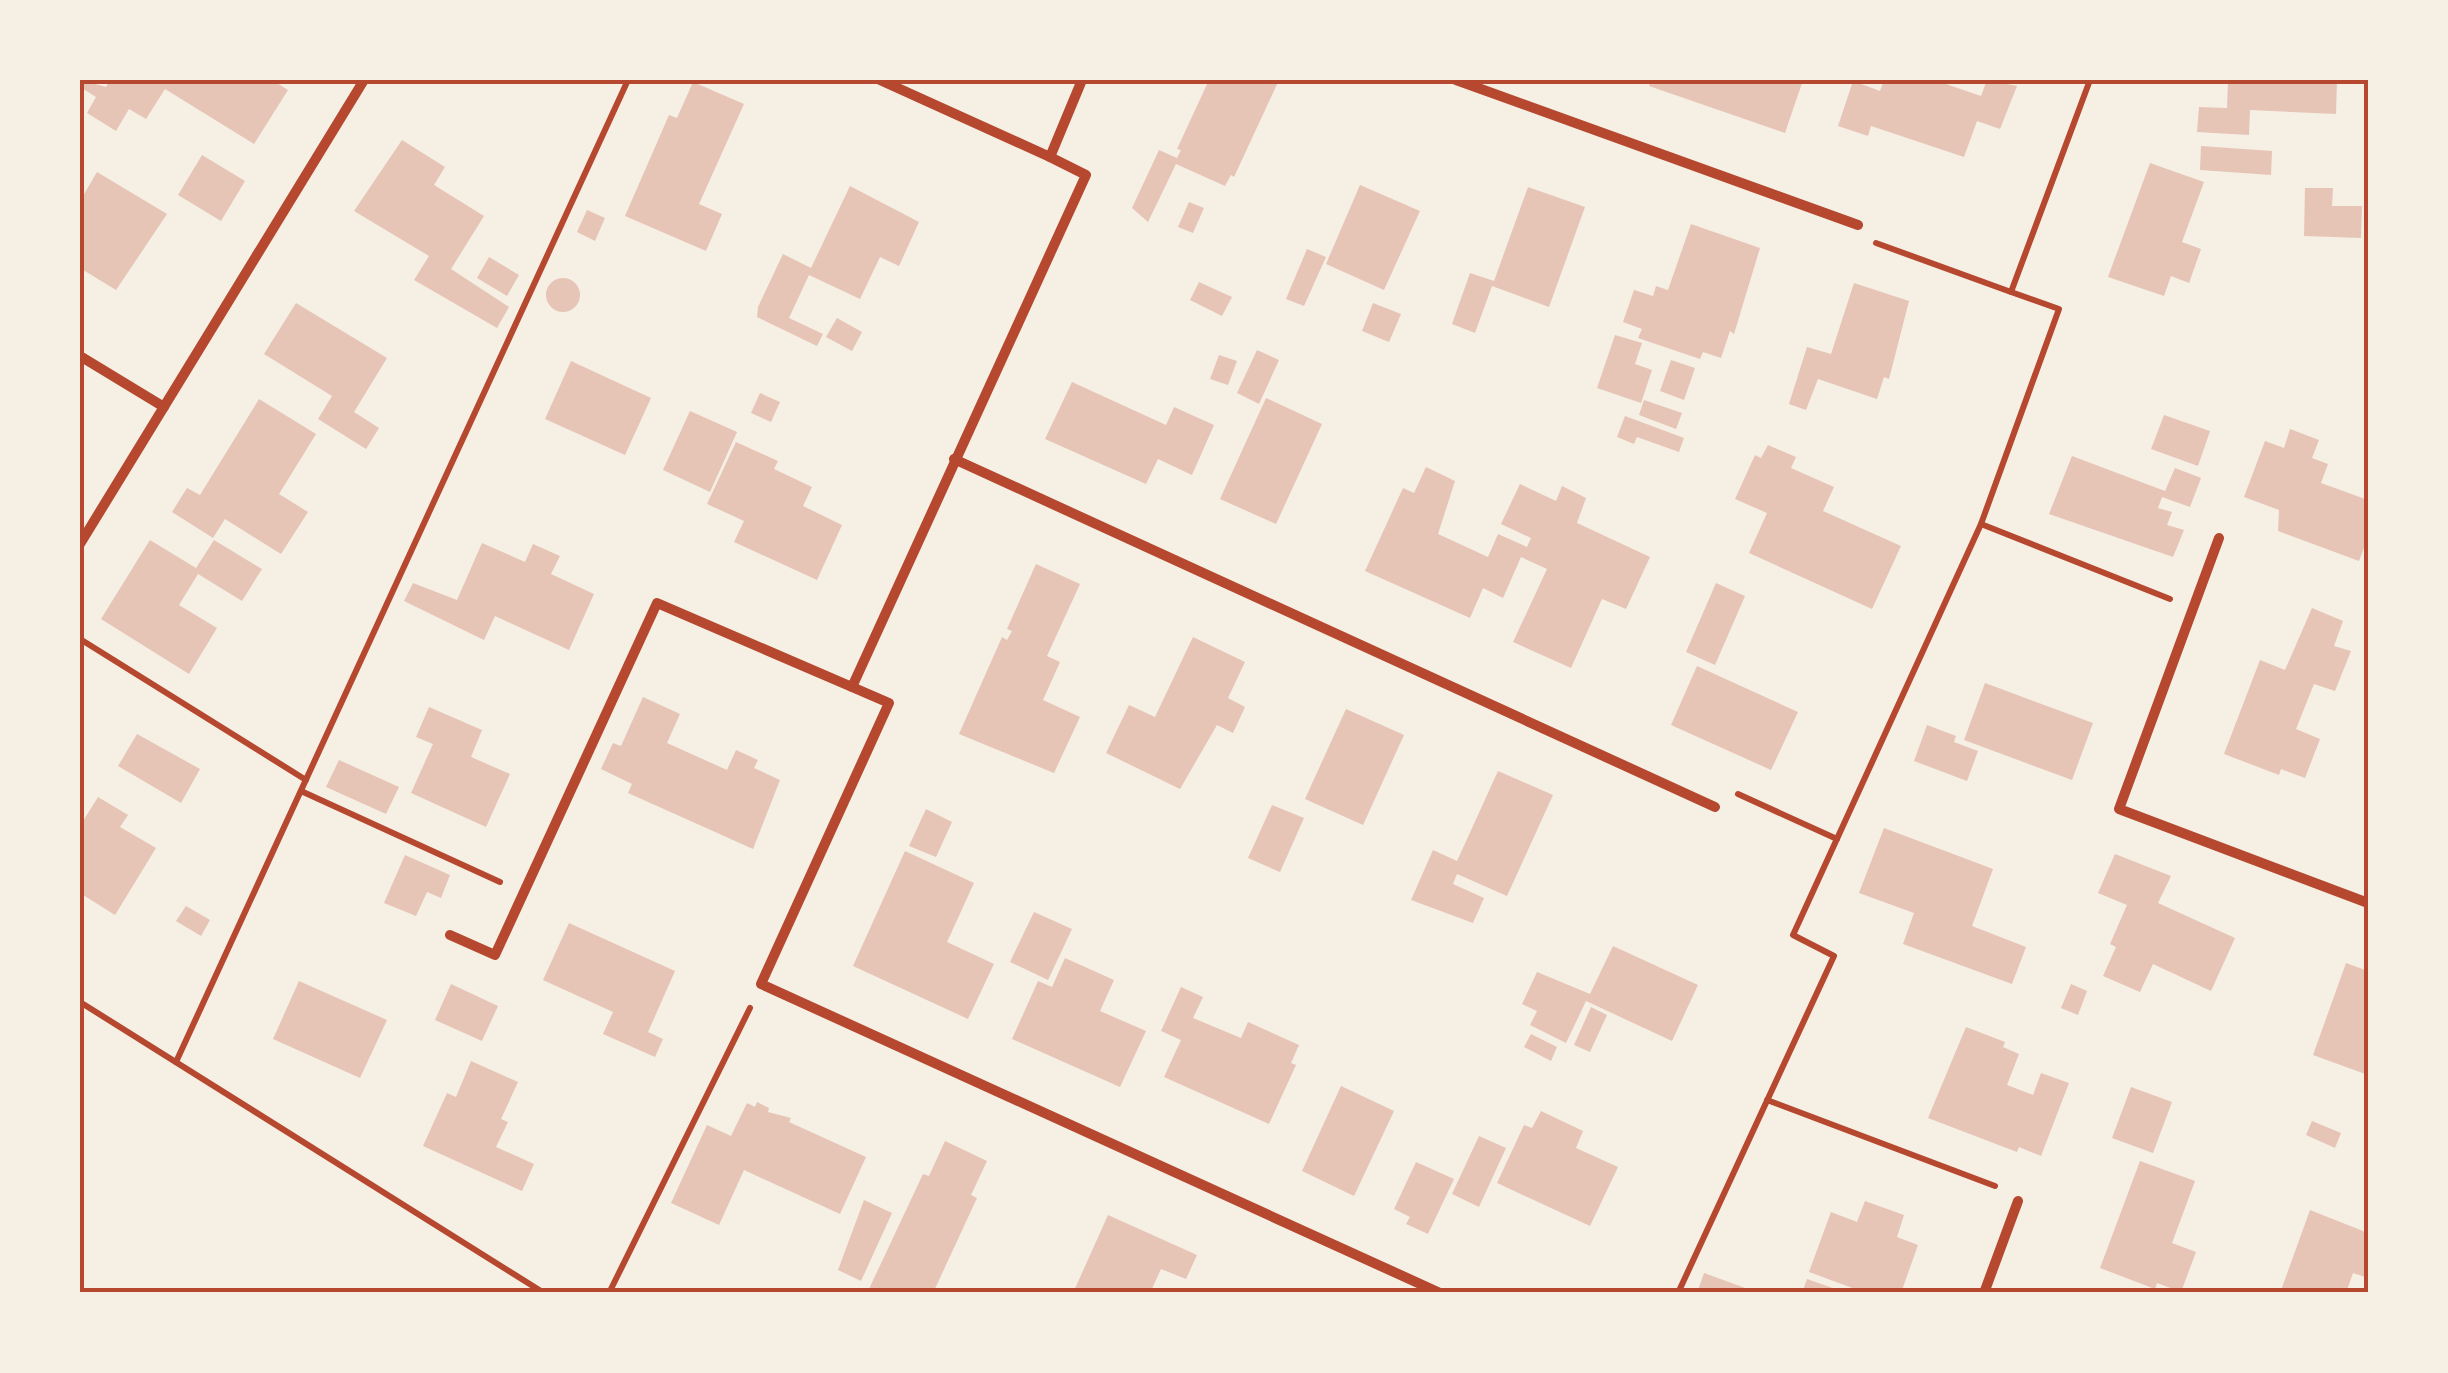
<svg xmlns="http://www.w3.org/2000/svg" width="2448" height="1373" viewBox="0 0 2448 1373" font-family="'Source Sans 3',sans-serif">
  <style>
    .building { fill: #e6c5b7 }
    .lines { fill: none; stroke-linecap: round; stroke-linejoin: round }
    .path { stroke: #b5482f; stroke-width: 6 }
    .minor { stroke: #b5482f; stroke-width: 10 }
    .neatline { fill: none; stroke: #b5482f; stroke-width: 4 }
  </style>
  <rect width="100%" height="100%" fill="#f6efe4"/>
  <g class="building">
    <polygon points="81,80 106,87 110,80 272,80 288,90 254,144 165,89 146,119 129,109 116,131 87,113 96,97 80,87"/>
    <polygon points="1209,80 1279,80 1234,177 1231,175 1225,186 1176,164 1148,222 1132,208 1159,150 1177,158 1181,150 1177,149"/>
    <polygon points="1651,80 1803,80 1785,133 1649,86"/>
    <polygon points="1884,80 1934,80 1981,96 1987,80 2017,86 2000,129 1977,121 1964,157 1871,126 1868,136 1838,126 1853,81 1880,91"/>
    <polygon points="2228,80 2337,80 2336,114 2250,110 2249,135 2197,132 2199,107 2227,108"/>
    <polygon points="693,82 744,104 699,204 722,214 706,251 625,216 669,115 677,118"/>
    <polygon points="402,140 445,167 434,185 484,216 451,269 509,307 497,328 414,280 429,256 354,211"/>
    <polygon points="2201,146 2272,151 2271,175 2200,170"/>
    <polygon points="202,155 245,181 221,221 178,195"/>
    <polygon points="2150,163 2204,182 2182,242 2201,249 2189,283 2171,276 2164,296 2108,277"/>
    <polygon points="97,172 167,214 116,290 80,268 80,201"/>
    <polygon points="1360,185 1420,211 1384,290 1326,264"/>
    <polygon points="850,186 919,222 899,266 880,257 860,299 809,275 789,318 823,334 817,346 757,317 758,307 783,254 811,268"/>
    <polygon points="1528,187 1585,207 1549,307 1492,286 1475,333 1452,324 1470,273 1494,281"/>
    <polygon points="2305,188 2333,188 2332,206 2362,206 2361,238 2304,236"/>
    <polygon points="1189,202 1204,208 1193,233 1178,227"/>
    <polygon points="587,210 605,218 595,241 577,232"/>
    <polygon points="1691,224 1760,248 1734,334 1730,331 1721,358 1703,352 1700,359 1638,338 1642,329 1623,322 1634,290 1653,296 1656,286 1668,290"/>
    <polygon points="1307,249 1326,257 1304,306 1286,299"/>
    <polygon points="489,257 519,275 507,296 477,278"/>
    <circle cx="563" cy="295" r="17"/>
    <polygon points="1199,282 1232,297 1222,316 1190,300"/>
    <polygon points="1854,283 1909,301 1889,379 1884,377 1877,399 1818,379 1806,410 1789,404 1807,347 1831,354"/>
    <polygon points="296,303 387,358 354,412 379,428 366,449 318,419 332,396 264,354"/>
    <polygon points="1373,303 1401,314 1389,342 1362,331"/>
    <polygon points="837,318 862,332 852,351 826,337"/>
    <polygon points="1615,335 1642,343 1635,364 1652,370 1641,403 1597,388"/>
    <polygon points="1257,350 1279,360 1259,404 1237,393"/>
    <polygon points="1219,355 1237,361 1228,385 1210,379"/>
    <polygon points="1671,360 1695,368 1684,400 1660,391"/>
    <polygon points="571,361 651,398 625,455 545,419"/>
    <polygon points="1072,382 1166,425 1174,407 1214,425 1192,475 1158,459 1146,484 1045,439"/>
    <polygon points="760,393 780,402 771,422 751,413"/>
    <polygon points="1266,398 1322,424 1276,524 1220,499"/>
    <polygon points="259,399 316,434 279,494 308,512 281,554 225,519 213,538 172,512 187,488 200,495"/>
    <polygon points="1644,400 1682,413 1676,429 1639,415"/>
    <polygon points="690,411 737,432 710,492 663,470"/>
    <polygon points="2164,415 2210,431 2198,466 2151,449"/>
    <polygon points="1625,416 1684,438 1679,452 1637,437 1634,444 1617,437"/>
    <polygon points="2290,429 2319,440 2312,458 2328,464 2321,483 2368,500 2368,537 2359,561 2278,531 2279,510 2244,497 2265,441 2284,448"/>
    <polygon points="736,442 778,461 774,469 812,487 803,506 842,525 817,580 734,542 744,521 707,504"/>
    <polygon points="1768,445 1796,457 1791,468 1834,487 1823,511 1901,546 1872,609 1749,553 1767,513 1735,499 1755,455 1761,458"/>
    <polygon points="2072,456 2165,491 2175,468 2201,478 2190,507 2162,497 2158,508 2172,512 2167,525 2184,530 2173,557 2049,514"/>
    <polygon points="1426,467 1455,481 1438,534 1488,557 1498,534 1527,547 1531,538 1501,524 1520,484 1556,501 1562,486 1586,498 1577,523 1650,557 1626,609 1602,599 1571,668 1513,642 1547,569 1521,557 1503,598 1483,588 1470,618 1365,571 1403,488 1414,493"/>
    <polygon points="150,540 196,568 214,540 262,569 242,601 198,574 179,605 217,628 189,674 101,619"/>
    <polygon points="482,543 525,562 533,544 560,556 551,574 594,594 569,650 495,616 484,640 404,601 413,583 457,600"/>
    <polygon points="1036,564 1080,584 1047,656 1060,662 1043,700 1080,717 1054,773 959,734 1002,637 1007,640 1012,631 1007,629"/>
    <polygon points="1716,583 1745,596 1715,665 1686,652"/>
    <polygon points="2312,608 2343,621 2334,646 2351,651 2335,691 2314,684 2296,729 2320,739 2305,778 2281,769 2279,775 2224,754 2260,660 2285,670"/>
    <polygon points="1193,637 1245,662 1228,698 1245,707 1233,733 1217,725 1180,789 1106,753 1129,705 1155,717"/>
    <polygon points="1697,666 1798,712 1771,770 1671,725"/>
    <polygon points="1985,683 2093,723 2072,780 1964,740"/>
    <polygon points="643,697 680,714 667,743 727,770 736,750 758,760 754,768 780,780 753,849 628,793 632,784 601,769 613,743 621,746"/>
    <polygon points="429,707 482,730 471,757 510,774 486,827 411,793 433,744 416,737"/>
    <polygon points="1346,709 1404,735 1363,825 1305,799"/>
    <polygon points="1927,725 1956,736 1954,742 1978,751 1967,781 1914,761"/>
    <polygon points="137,734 200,769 181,803 118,766"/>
    <polygon points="339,760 399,787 386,814 326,787"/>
    <polygon points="1498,771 1553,795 1507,896 1457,874 1453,884 1484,898 1473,923 1411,900 1433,850 1457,861"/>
    <polygon points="98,797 128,815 120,827 156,848 115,915 80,893 80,826"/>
    <polygon points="1272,805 1304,818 1280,872 1248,858"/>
    <polygon points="926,809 952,822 936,857 909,846"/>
    <polygon points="1884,828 1993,869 1972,926 2026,947 2012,984 1903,944 1914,913 1859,893"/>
    <polygon points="905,851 974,883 947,942 994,964 968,1019 853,966"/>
    <polygon points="2115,854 2171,876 2158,903 2235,938 2211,991 2153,964 2140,992 2103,976 2116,947 2110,944 2127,905 2098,893"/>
    <polygon points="405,855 450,875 441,898 427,892 416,916 384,903"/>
    <polygon points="186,906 210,920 201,936 176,921"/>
    <polygon points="1034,912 1072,929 1048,980 1010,962"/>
    <polygon points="569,923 675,971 648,1032 663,1039 655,1057 603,1034 613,1012 543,980"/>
    <polygon points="1613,946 1698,985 1672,1041 1586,1001 1566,1043 1530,1025 1537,1011 1522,1004 1537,972 1590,994"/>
    <polygon points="1065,958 1114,980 1100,1011 1146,1031 1120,1087 1012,1039 1038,981 1052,987"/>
    <polygon points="2346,963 2368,971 2368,1075 2313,1055"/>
    <polygon points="299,981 387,1020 360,1078 273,1039"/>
    <polygon points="451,984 498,1006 482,1041 435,1020"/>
    <polygon points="2071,984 2087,991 2078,1015 2061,1008"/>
    <polygon points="1181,987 1203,997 1193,1018 1241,1038 1248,1022 1299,1045 1291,1063 1296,1065 1269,1124 1164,1077 1181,1040 1161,1031"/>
    <polygon points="1591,1007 1607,1015 1590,1052 1574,1045"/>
    <polygon points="1966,1027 2005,1042 2003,1047 2019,1054 2007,1085 2033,1095 2041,1073 2069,1083 2041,1156 2019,1147 2017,1152 1928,1118"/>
    <polygon points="1531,1034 1557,1047 1551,1061 1524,1047"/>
    <polygon points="471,1061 518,1082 501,1119 508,1122 496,1147 534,1164 522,1191 423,1146 447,1093 456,1097"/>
    <polygon points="1341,1086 1394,1111 1354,1196 1302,1171"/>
    <polygon points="2131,1087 2172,1102 2153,1153 2112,1138"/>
    <polygon points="757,1102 769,1108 768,1112 791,1118 789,1122 866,1157 840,1214 744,1170 719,1225 671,1203 707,1125 731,1136 747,1103 755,1107"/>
    <polygon points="1541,1111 1583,1131 1576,1148 1618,1167 1590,1226 1497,1183 1524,1125 1532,1128"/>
    <polygon points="2312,1121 2341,1133 2335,1148 2306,1135"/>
    <polygon points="1479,1136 1506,1148 1479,1207 1452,1194"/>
    <polygon points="945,1141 987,1161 971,1195 977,1198 933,1293 878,1293 869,1289 923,1174 929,1176"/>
    <polygon points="2140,1161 2195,1181 2172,1243 2196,1252 2181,1292 2157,1283 2155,1289 2100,1268"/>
    <polygon points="1416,1162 1454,1179 1428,1234 1406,1224 1410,1217 1394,1209"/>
    <polygon points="864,1200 892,1213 861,1281 838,1270"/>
    <polygon points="1865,1201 1904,1215 1897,1237 1918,1245 1901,1293 1866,1293 1809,1272 1831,1212 1857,1222"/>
    <polygon points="2310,1210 2368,1233 2368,1278 2353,1273 2346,1293 2280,1293"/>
    <polygon points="1108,1215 1197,1255 1186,1279 1161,1269 1150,1293 1073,1293"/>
    <polygon points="1704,1273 1759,1293 1697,1293"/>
    <polygon points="1807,1279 1844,1292 1844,1293 1802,1293"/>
  </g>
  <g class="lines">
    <g class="path">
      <polyline points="1876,243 2011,292"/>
      <polyline points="1981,524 2170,599"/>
      <polyline points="80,639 306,780"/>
      <polyline points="301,791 500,882"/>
      <polyline points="1738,794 1837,839"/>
      <polyline points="80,1002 544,1293"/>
      <polyline points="176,1062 628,80"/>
      <polyline points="1767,1100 1995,1186"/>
      <polyline points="609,1293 750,1008"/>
      <polyline points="1678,1293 1834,956 1793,935 1981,524 2059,309 2011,292 2090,80"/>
    </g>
    <g class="minor">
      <polyline points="880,80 1050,157"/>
      <polyline points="1456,80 1858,225"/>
      <polyline points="80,356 164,407"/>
      <polyline points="954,459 1715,807"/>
      <polyline points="2219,538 2119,809 2368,903"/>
      <polyline points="80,544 364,80"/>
      <polyline points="852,687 889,703 761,984 1440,1293"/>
      <polyline points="450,935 495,955 657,603 852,687 1086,175 1050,157 1082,80"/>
      <polyline points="1984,1293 2018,1201"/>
    </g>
  </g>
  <rect width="2448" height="1373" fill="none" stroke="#f6efe4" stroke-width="165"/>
  <rect x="82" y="82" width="2284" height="1208" class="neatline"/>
</svg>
